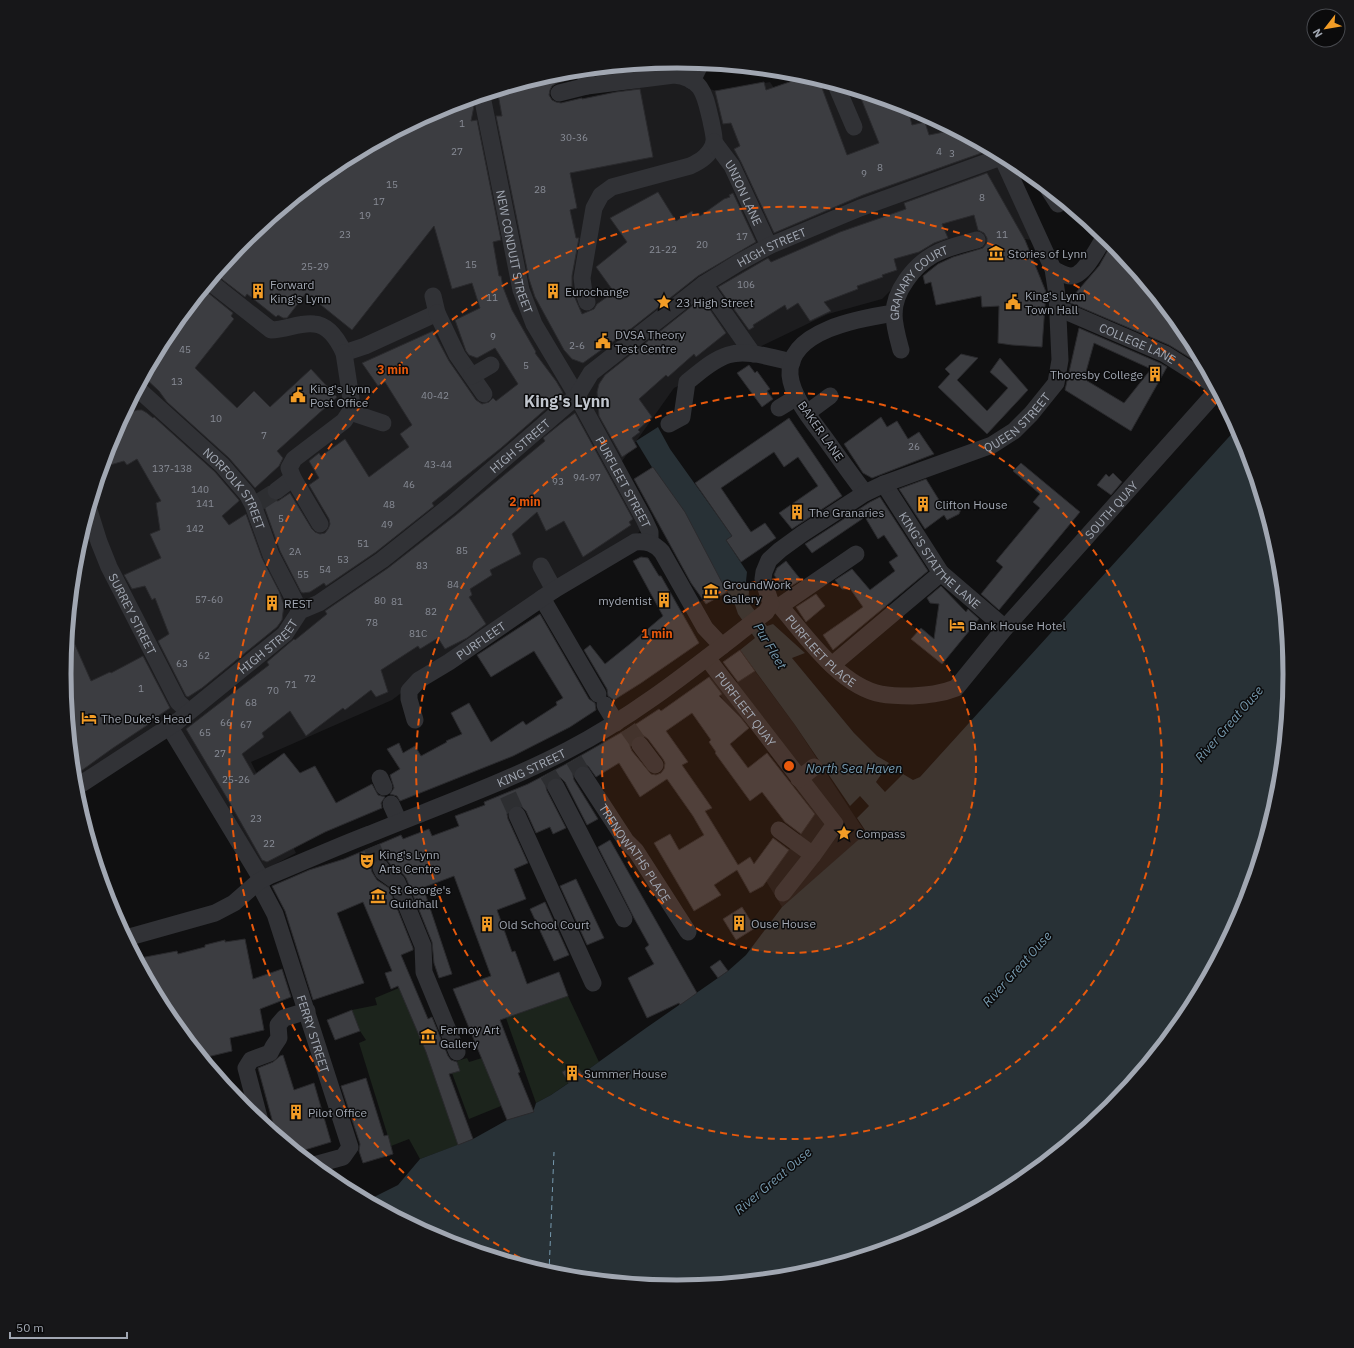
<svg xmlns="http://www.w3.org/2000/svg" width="1354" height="1348" viewBox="0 0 1354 1348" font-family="'IBM Plex Sans',sans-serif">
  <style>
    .built { fill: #1c1c1e }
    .green { fill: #1c241c }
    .water { fill: #283136 }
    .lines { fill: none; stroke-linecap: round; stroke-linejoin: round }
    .ferry { stroke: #7699ae; stroke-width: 1; stroke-dasharray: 5 4; stroke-linecap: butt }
    .building { fill: #3c3d41; stroke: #2a2a2d; fill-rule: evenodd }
    .minor-tunnel { stroke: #2d2e31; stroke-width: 17; stroke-dasharray: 17 8; stroke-linecap: butt }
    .minor { stroke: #313236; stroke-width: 17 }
    .ring { fill: none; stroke: #e8590c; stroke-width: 2; stroke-dasharray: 7 5 }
    .labels { text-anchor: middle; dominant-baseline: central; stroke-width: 3; stroke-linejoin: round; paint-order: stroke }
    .number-label { font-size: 10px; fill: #888c96 }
    .street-label { font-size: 12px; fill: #a1a7b2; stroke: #0b0b0c }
    .poi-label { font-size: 12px; fill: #a1a7b2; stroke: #0b0b0c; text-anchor: start }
    .water-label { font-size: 13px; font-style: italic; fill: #7699ae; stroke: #0b0b0c }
    .district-label { font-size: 16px; font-weight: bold; fill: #c1c6ce; stroke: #0b0b0c }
    .rim { fill: none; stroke: #a1a7b2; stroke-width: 5 }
    .centre { fill: #e8590c; stroke: #0b0b0c; stroke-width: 2 }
    .ring-label { font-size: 12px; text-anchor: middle; font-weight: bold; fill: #e8590c; stroke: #0b0b0c; stroke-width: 3; stroke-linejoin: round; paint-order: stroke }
  </style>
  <rect width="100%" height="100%" fill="#101011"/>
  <g class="built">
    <polygon points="808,76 912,108 1000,155 1032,240 1025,239 982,249 980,234 928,253 882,299 828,314 674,388 620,464 642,528 636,536 452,655 392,700 251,762 296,853 257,874 169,727 75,788 64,674 76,554 111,439 167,333 244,240 337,164 443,108 497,91 498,94 503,95 548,87 552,105 671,81 718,91 770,82 774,88"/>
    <polygon points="721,663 736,683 755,671 795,725 865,832 865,835 782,907 766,881 815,814 750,727 725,702 708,678"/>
  </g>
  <g class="green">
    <polygon points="399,988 426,1052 458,1145 420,1159 409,1139 391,1146 359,1043 366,1040 360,1031 352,1010 377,1005 375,998"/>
    <polygon points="568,996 599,1062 551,1095 536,1103 506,1018"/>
    <polygon points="467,1058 469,1062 482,1058 501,1106 469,1119 452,1073 460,1070 457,1061"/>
  </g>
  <polygon class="water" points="658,427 670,449 732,536 726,540 747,572 746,581 749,592 748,602 767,626 773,624 805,653 792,658 854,733 877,756 889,763 876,782 885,792 903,774 913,780 920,777 1237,428 1243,440 1278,555 1290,674 1278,794 1243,909 1187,1015 1110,1108 1017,1184 911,1240 796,1275 677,1287 557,1275 442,1240 368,1200 398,1185 420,1159 473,1139 507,1120 533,1112 536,1103 551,1095 582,1074 646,1028 728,971 746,955 782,907 865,834 865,830 857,818 869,806 860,796 850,806 795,725 740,650 755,638 738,614 735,605 718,576 636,441"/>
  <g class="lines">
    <polyline class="ferry" points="549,1273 554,1152"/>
  </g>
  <g class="building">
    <polygon points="575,71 576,78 557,83 552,86 550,90 549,95 552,100 556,102 561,103 582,98 582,99 616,92 640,89 653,157 570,173 577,208 570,210 576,238 579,238 572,276 572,291 582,314 594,309 597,304 614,292 596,267 627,242 610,218 658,192 676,221 692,211 694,216 699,213 700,216 724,199 730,197 729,195 733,193 756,242 698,276 632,328 583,363 572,359 564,350 535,297 529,279 496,116 502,116 498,94 503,95 502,90 558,73"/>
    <polygon points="807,76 819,80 847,155 879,143 858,91 907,106 912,125 925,122 929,135 954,130 990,150 863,195 774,233 741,162 734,149 740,146 731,123 723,124 715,91 764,82 766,90"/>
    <polygon points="472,99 474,106 471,121 477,120 501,240 493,242 499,276 501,276 503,287 512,310 536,352 535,353 556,381 562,391 563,394 501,448 432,503 434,506 376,552 326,586 324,583 310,592 303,593 301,592 280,551 263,503 270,499 278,501 290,493 312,529 315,532 320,534 325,533 328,529 330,524 329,519 309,485 319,478 309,461 319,453 321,456 345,439 369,477 409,447 400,434 412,425 385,382 378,386 362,363 433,331 449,361 476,400 482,404 489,402 493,398 496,401 518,384 495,348 477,358 469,355 466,351 455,320 480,308 472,283 452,289 434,226 352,330 306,293 287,318 283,318 278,315 276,317 247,294 245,297 219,277 256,230 337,164 443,108"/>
    <polygon points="987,173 1025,240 1046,292 1042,347 1012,345 998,343 999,306 982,307 981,296 936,305 931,282 925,284 923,276 938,264 953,257 983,248 987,243 987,238 984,233 978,230 974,215 942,224 948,238 934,243 919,252 894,259 897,270 882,275 883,277 857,286 858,289 824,302 831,311 810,321 798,303 787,310 785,305 753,325 754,327 749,330 718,287 768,258 771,262 840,232 906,209 904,203"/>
    <polygon points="1112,243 1187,334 1205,367 1169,345 1068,302 1099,266"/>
    <polygon points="207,292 233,313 231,316 234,319 195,368 237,408 254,391 270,407 311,369 337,397 277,451 283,458 279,466 255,488 229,458 167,402 159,391 144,377 154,358 194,305 203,294 204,295"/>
    <polygon points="702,298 726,333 696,357 694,354 668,377 666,375 639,399 652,417 638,430 640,432 632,438 637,447 622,457 599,416 597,392 599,384 605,375"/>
    <path d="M1079 328 1160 363 1167 367 1131 431 1065 390ZM1094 343 1151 369 1124 403 1084 379Z"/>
    <polygon points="961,354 978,358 957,380 987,411 1008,388 990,372 1000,358 1028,390 987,434 938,387 950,374 945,369"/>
    <polygon points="749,365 755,373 757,371 770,389 767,391 773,399 762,407 737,373"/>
    <polygon points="137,410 142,410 147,413 153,418 154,417 215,472 239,500 239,501 222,516 229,525 246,514 262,558 279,591 284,605 282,620 277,627 202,688 188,697 186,696 158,641 169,634 155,598 152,600 145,586 132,589 124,575 161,558 150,534 160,530 156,503 161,501 137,459 127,465 124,461 110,465 105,457 111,439 120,421 129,413"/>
    <polygon points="575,413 633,519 629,522 631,525 583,557 564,521 546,531 537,512 512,534 521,554 490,570 492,575 470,589 472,595 469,597 486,624 467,638 445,649 438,638 420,649 418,646 381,670 388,692 376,697 371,690 345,710 343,708 306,736 290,711 262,733 264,737 242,754 254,775 284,753 300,773 315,766 336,803 372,784 378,795 385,797 381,803 382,808 325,832 267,862 262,860 227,798 186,729 269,665 267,662 294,639 295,640 327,614 325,611 388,568 456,515 545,441 543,438 564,421"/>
    <polygon points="881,417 887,427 897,421 908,439 919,432 934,454 872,478 863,473 844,444"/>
    <polygon points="789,418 842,496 792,529 779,513 818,486 798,457 784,467 774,452 721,488 751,532 765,523 776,538 741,562 726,540 732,536 695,483"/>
    <polygon points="1021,463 1080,512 999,610 981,594 1003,567 996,561 1040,508 1033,502 1040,494 1013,471"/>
    <polygon points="653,467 685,512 727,592 706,604 691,583 634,479"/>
    <polygon points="1113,473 1122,482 1111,495 1097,485 1106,474 1109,477"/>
    <polygon points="926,479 944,508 954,502 962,507 959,514 947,520 944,515 925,529 899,489"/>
    <polygon points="880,497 928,571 833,650 823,635 863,607 849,587 847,589 842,589 835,580 852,569 870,590 895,571 889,562 898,556 884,535 878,539 865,517 812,553 805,544 870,502"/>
    <polygon points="641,557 648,558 659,576 661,576 699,643 641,683 614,700 608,696 607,689 584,650 590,645 605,664 630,644 663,616 633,561"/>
    <polygon points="786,561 801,580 785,590 774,575 777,568"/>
    <polygon points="941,586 966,612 968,609 979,619 942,664 911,639 921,628 934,639 939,604 930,603 927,598"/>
    <polygon points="816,594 825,606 806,622 796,607"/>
    <polygon points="540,614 589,699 595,703 596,710 570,727 513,756 400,801 397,796 390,794 394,788 390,775 400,769 387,749 399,743 403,753 415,746 421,756 447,742 446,741 462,734 451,713 469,703 491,742 523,721 526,725 557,705 556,702 563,698 534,651 491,677 477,655"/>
    <polygon points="68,629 91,681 110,672 111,673 143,656 170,708 149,722 149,724 113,748 74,776 64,674"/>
    <polygon points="740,650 755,671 738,682 723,662"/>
    <path d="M709 677 722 694 719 696 741 718 749 728 730 744 748 768 767 753 815 814 801 834 785 822 762 792 750 801 715 753 716 752 709 742 711 740 692 713 666 731 688 762 682 765 712 808 705 811 738 865 750 857 754 864 773 838 789 850 763 886 750 893 737 870 714 885 721 895 694 911 654 843 670 834 679 850 704 835 693 816 667 779 640 797 619 763 596 777 588 766 583 765 578 766 574 771 573 775 574 780 598 819 587 825 565 782 561 778 556 777 552 778 547 782 546 787 547 791 566 828 553 834 550 827 536 833 526 811 522 807 518 805 513 806 509 809 507 814 508 819 528 863 514 869 526 899 497 910 512 952 515 951 527 984 559 972 568 996 500 1020 520 1072 518 1073 534 1112 507 1120 453 989 491 976 454 876 422 888 425 893 452 974 439 978 434 963 432 942 406 878 403 874 391 865 386 859 382 858 377 859 372 863 371 868 372 872 377 880 389 888 413 948V950L401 955 428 1019 432 1017 448 1056 451 1060 457 1062 460 1071 449 1074 473 1139 458 1145 426 1052 398 986 391 989 385 973 392 971 363 902 337 913 364 983 313 1000 285 911 272 886 309 870 344 859 401 835 403 839 429 829 432 836 459 826 455 816 485 805 484 802 528 784 566 764 636 724 659 709 661 711ZM639 735 644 736 648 739 663 759 665 763 664 769 661 773 656 775 651 774 632 751 630 746 631 741 634 737Z"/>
    <polygon points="610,840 697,993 680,1005 679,1003 647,1018 628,978 654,964 645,948 649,945 634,918 598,847"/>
    <polygon points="576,879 604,938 587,945 560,886"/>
    <polygon points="545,902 569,955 554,961 530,909"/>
    <polygon points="742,907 755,928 736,940 723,919"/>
    <polygon points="245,939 253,979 282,969 291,997 260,1009 264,1030 230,1038 232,1051 203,1058 167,1014 141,966 140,958 177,951 178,954 205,947 205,945 225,940 225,942"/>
    <polygon points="720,960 728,971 718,978 710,967"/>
    <polygon points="352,1010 360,1031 335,1040 327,1020"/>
    <polygon points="283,1055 294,1090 314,1083 331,1142 298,1152 276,1134 258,1068 273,1062 280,1056"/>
    <polygon points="576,1064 582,1074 569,1083 562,1072"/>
    <polygon points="366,1078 384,1136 388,1135 393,1154 363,1163 359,1151 360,1144 341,1086"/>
  </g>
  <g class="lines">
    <g class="minor-tunnel">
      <polyline points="259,502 276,491"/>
      <polyline points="628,728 640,745"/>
      <polyline points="574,760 583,775"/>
      <polyline points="548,774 556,787"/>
      <polyline points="508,795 517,815"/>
      <polyline points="372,847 381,868"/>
    </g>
    <g class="minor">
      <polyline points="585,70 587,86"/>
      <polyline points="692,81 701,63"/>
      <polyline points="836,85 854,127"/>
      <path d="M559 93 587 86 674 75C704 78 705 97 711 121 712 127 715 137 714 143 710 155 701 161 690 166L612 187 601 195 594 208 582 278 584 293 587 302"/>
      <path id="s1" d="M482 96 521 290 534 324 577 396 644 519 650 532V542"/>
      <path id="s2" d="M714 142 732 166 769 246"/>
      <polyline points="1049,190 1058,204"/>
      <path d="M1053 269C1059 272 1065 276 1071 276 1084 276 1099 246 1105 236"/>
      <path d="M210 282 271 330C286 330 300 322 314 324 329 325 339 342 344 353L365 346 437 313 433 296"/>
      <polyline points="704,284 753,354"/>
      <path id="s3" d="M1058 308 1165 354 1214 385"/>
      <polyline points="437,313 457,355 484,394"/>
      <path id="s4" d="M901 350C898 339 894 326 894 314 894 291 914 266 933 255 947 247 963 244 977 240"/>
      <polyline points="472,376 491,365"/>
      <path id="s5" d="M138 389 222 465 247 494 253 505 271 555 300 611"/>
      <polyline points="779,408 797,397"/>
      <polyline points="350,412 383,423"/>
      <polyline points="807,413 830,396"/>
      <path d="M669 424 682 417 687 382C699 373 712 360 728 355 747 349 772 358 792 362"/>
      <path id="s6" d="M884 484 941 573 1005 628"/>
      <polyline points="276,491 293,478"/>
      <path d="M865 493C852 476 840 459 827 441 814 423 792 398 790 375 787 330 862 318 894 313"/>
      <path id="s7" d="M89 510 99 542 109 567 178 702 188 711"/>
      <polyline points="320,524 293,478 289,468 294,459 344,421 350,412 352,405 344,353"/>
      <polyline points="541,566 554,590"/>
      <polyline points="542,598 598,694"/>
      <path id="s8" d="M771 604 763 579 764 572 769 560 780 550 802 534 865 493 884 484 992 445 1014 431 1031 414 1056 383 1060 360 1057 295 1053 269 1001 155"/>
      <path id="s9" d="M771 604 780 606C806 636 840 686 881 694 891 696 901 696 912 696 927 695 941 694 956 688L1005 628 1217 391"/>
      <polyline points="780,606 856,554"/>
      <path id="s10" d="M707 658 835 824 813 855 783 893"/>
      <polyline points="832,665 941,573"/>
      <polyline points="605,705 616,723"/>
      <path id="s11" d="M415 720 409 699V691L419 680 449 662 554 590 635 542C647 541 654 543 662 552L705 628 722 646"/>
      <polyline points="169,726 262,880"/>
      <polyline points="640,745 655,765"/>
      <path id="s12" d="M583 775 626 841 636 851 688 932"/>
      <polyline points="380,778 384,787"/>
      <polyline points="799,779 814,767"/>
      <polyline points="556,787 624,919"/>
      <path id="s13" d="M75 788 178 721 285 634 300 611 319 603 382 560 451 505 577 396 591 373 704 284 738 263 769 246 860 208 1001 157"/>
      <polyline points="391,804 399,822"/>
      <polyline points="517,815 593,983"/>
      <polyline points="779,830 813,855"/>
      <polyline points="381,868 383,872 397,882 414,924 423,946 424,972 457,1052"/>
      <path id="s14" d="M258 882 275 914 350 1147 343 1157 314 1165"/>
      <path id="s15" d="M126 938 215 913 234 903 258 882 269 876C303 862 336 847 370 834 436 807 504 783 568 750 640 713 702 661 766 612L771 604"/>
      <polyline points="260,1121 246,1068 251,1060 270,1053 273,1047 279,1038 278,1025 284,1018 307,1011"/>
    </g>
  </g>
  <circle cx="789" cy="766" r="187" fill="#e8590c" fill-opacity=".12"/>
  <g class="ring">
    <circle cx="789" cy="766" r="187"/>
    <circle cx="789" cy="766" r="373"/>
    <path d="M552 1274A560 560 0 1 1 1239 433"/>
  </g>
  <defs>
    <g id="museum-bare" transform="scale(1.2)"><path d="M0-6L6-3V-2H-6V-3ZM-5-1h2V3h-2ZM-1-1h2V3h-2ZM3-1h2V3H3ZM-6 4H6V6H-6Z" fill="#f29c26" stroke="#0b0b0c" stroke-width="2.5" paint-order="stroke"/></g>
    <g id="building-bare" transform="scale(1.2)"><path d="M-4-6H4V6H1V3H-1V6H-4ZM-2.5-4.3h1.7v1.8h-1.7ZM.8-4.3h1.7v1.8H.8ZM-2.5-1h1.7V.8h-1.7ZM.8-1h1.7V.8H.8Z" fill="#f29c26" stroke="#0b0b0c" stroke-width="2.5" paint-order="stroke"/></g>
    <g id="sight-bare" transform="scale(1.2)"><path d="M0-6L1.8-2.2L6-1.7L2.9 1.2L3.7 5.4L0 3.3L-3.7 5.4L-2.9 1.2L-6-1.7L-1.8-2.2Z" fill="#f29c26" stroke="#0b0b0c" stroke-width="2.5" paint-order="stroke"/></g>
    <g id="civic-bare" transform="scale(1.2)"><path d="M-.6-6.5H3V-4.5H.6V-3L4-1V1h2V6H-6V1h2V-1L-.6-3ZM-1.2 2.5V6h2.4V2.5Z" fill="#f29c26" stroke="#0b0b0c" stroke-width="2.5" paint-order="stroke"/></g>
    <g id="hotel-bare" transform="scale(1.2)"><path d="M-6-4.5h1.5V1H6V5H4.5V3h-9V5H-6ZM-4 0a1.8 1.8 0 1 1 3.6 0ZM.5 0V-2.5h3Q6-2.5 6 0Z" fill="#f29c26" stroke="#0b0b0c" stroke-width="2.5" paint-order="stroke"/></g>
    <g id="theatre-bare" transform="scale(1.2)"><path d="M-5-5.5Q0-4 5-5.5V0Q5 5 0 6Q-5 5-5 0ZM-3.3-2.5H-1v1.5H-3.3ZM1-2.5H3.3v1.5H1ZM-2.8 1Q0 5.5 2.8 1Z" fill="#f29c26" stroke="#0b0b0c" stroke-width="2.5" paint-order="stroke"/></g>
  </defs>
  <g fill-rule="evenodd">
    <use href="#museum-bare" x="996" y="253"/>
    <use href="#building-bare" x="258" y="291"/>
    <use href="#building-bare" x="553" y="291"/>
    <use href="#sight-bare" x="664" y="302"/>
    <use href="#civic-bare" x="1013" y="302"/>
    <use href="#civic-bare" x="603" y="341"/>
    <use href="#building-bare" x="1155" y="374"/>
    <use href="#civic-bare" x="298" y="395"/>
    <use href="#building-bare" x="923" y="504"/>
    <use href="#building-bare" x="797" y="512"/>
    <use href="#museum-bare" x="711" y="591"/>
    <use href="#building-bare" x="664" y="600"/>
    <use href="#building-bare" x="272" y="603"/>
    <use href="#hotel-bare" x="957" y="625"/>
    <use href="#hotel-bare" x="89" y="718"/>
    <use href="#sight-bare" x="844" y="833"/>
    <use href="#theatre-bare" x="367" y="861"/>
    <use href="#museum-bare" x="378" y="896"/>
    <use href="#building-bare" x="739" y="923"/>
    <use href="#building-bare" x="487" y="924"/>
    <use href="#museum-bare" x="428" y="1036"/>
    <use href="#building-bare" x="572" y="1073"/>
    <use href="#building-bare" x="296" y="1112"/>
  </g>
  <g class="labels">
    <g class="number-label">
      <text x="462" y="123">1</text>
      <text x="574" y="137">30-36</text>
      <text x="457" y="151">27</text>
      <text x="939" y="151">4</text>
      <text x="952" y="153">3</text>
      <text x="880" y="167">8</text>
      <text x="864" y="173">9</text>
      <text x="392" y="184">15</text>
      <text x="540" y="189">28</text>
      <text x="982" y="197">8</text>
      <text x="379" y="201">17</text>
      <text x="365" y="215">19</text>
      <text x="345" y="234">23</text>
      <text x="1002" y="234">11</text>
      <text x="742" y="236">17</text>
      <text x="702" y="244">20</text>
      <text x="663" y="249">21-22</text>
      <text x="471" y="264">15</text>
      <text x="315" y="266">25-29</text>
      <text x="746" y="284">106</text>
      <text x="492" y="297">11</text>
      <text x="493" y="336">9</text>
      <text x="577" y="345">2-6</text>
      <text x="185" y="349">45</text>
      <text x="526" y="365">5</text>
      <text x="177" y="381">13</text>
      <text x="435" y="395">40-42</text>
      <text x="216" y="418">10</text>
      <text x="264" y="435">7</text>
      <text x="914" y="446">26</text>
      <text x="438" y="464">43-44</text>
      <text x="172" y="468">137-138</text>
      <text x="587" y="477">94-97</text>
      <text x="558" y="481">93</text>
      <text x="409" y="484">46</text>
      <text x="200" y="489">140</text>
      <text x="205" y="503">141</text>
      <text x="389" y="504">48</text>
      <text x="281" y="518">5</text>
      <text x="387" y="524">49</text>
      <text x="195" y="528">142</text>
      <text x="363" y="543">51</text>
      <text x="462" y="550">85</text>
      <text x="295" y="551">2A</text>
      <text x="343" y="559">53</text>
      <text x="422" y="565">83</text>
      <text x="325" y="569">54</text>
      <text x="303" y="574">55</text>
      <text x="453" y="584">84</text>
      <text x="209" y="599">57-60</text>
      <text x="380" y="600">80</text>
      <text x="397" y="601">81</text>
      <text x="431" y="611">82</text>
      <text x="372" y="622">78</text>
      <text x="418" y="633">81C</text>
      <text x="204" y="655">62</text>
      <text x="182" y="663">63</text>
      <text x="310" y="678">72</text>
      <text x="291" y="684">71</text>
      <text x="141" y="688">1</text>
      <text x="273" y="690">70</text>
      <text x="251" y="702">68</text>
      <text x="226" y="722">66</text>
      <text x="246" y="724">67</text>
      <text x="205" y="732">65</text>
      <text x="220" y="753">27</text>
      <text x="236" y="779">25-26</text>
      <text x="256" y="818">23</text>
      <text x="269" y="843">22</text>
    </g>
    <g class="street-label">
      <text stroke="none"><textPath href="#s2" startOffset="59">UNION LANE</textPath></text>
      <text stroke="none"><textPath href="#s13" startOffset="888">HIGH STREET</textPath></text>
      <text stroke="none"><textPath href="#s1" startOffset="159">NEW CONDUIT STREET</textPath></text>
      <text stroke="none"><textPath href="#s4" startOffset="78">GRANARY COURT</textPath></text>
      <text stroke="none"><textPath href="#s3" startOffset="87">COLLEGE LANE</textPath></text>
      <text stroke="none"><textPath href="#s8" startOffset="333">QUEEN STREET</textPath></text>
      <text transform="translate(821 431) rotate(55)">BAKER LANE</text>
      <text stroke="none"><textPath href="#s13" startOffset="564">HIGH STREET</textPath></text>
      <text stroke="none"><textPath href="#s1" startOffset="416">PURFLEET STREET</textPath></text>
      <text stroke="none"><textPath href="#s5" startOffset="140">NORFOLK STREET</textPath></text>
      <text stroke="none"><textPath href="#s9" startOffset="458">SOUTH QUAY</textPath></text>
      <text stroke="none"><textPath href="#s6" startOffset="95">KING'S STAITHE LANE</textPath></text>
      <text stroke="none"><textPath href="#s7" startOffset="113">SURREY STREET</textPath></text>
      <text stroke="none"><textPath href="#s11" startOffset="118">PURFLEET</textPath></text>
      <text stroke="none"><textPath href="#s13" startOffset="240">HIGH STREET</textPath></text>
      <text stroke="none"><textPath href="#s9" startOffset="70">PURFLEET PLACE</textPath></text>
      <text stroke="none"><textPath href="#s10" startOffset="64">PURFLEET QUAY</textPath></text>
      <text stroke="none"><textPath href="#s15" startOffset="442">KING STREET</textPath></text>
      <text stroke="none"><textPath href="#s12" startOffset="94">TRENOWATHS PLACE</textPath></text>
      <text stroke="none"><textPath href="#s14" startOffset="162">FERRY STREET</textPath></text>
    </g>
    <g class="poi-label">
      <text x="1008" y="253">Stories of Lynn</text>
      <text x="270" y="284">Forward<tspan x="270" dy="14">King's Lynn</tspan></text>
      <text x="565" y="291">Eurochange</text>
      <text x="1025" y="295">King's Lynn<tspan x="1025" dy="14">Town Hall</tspan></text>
      <text x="676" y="302">23 High Street</text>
      <text x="615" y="334">DVSA Theory<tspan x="615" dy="14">Test Centre</tspan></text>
      <text x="1143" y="374" text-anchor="end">Thoresby College</text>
      <text x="310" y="388">King's Lynn<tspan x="310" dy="14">Post Office</tspan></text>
      <text x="935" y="504">Clifton House</text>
      <text x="809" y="512">The Granaries</text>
      <text x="723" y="584">GroundWork<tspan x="723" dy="14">Gallery</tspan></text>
      <text x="652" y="600" text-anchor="end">mydentist</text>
      <text x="284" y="603">REST</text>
      <text x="969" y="625">Bank House Hotel</text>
      <text x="101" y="718">The Duke's Head</text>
      <text x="856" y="833">Compass</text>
      <text x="379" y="854">King's Lynn<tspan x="379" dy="14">Arts Centre</tspan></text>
      <text x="390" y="889">St George's<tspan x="390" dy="14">Guildhall</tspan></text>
      <text x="751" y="923">Ouse House</text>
      <text x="499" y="924">Old School Court</text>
      <text x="440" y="1029">Fermoy Art<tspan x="440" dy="14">Gallery</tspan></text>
      <text x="584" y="1073">Summer House</text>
      <text x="308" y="1112">Pilot Office</text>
    </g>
    <g class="water-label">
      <text transform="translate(770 646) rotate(59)">Pur Fleet</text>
      <text transform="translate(1229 724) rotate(-49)">River Great Ouse</text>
      <text x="854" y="768">North Sea Haven</text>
      <text transform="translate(1017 969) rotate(-48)">River Great Ouse</text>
      <text transform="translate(773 1181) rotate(-40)">River Great Ouse</text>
    </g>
    <g class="district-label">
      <text x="567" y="401">King's Lynn</text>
    </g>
  </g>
  <path d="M0 0H1354V1348H0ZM71 674a606 606 0 1 1 1212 0a606 606 0 1 1-1212 0Z" fill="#171719" fill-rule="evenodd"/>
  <path class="rim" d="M71 674a606 606 0 1 1 1212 0a606 606 0 1 1-1212 0Z"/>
  <circle cx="789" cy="766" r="6" class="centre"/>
  <g class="ring-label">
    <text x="393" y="374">3 min</text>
    <text x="525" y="506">2 min</text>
    <text x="657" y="638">1 min</text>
  </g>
  <g transform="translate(1326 28) rotate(239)"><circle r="19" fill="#0b0b0c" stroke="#47494e"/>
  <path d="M0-3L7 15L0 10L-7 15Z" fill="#f29c26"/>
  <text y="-6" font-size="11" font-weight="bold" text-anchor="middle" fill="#a1a7b2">N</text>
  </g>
  <path d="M10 1332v6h117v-6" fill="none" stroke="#a1a7b2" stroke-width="2"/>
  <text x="16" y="1332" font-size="12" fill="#a1a7b2" stroke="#0b0b0c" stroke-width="3" paint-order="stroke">50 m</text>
</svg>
